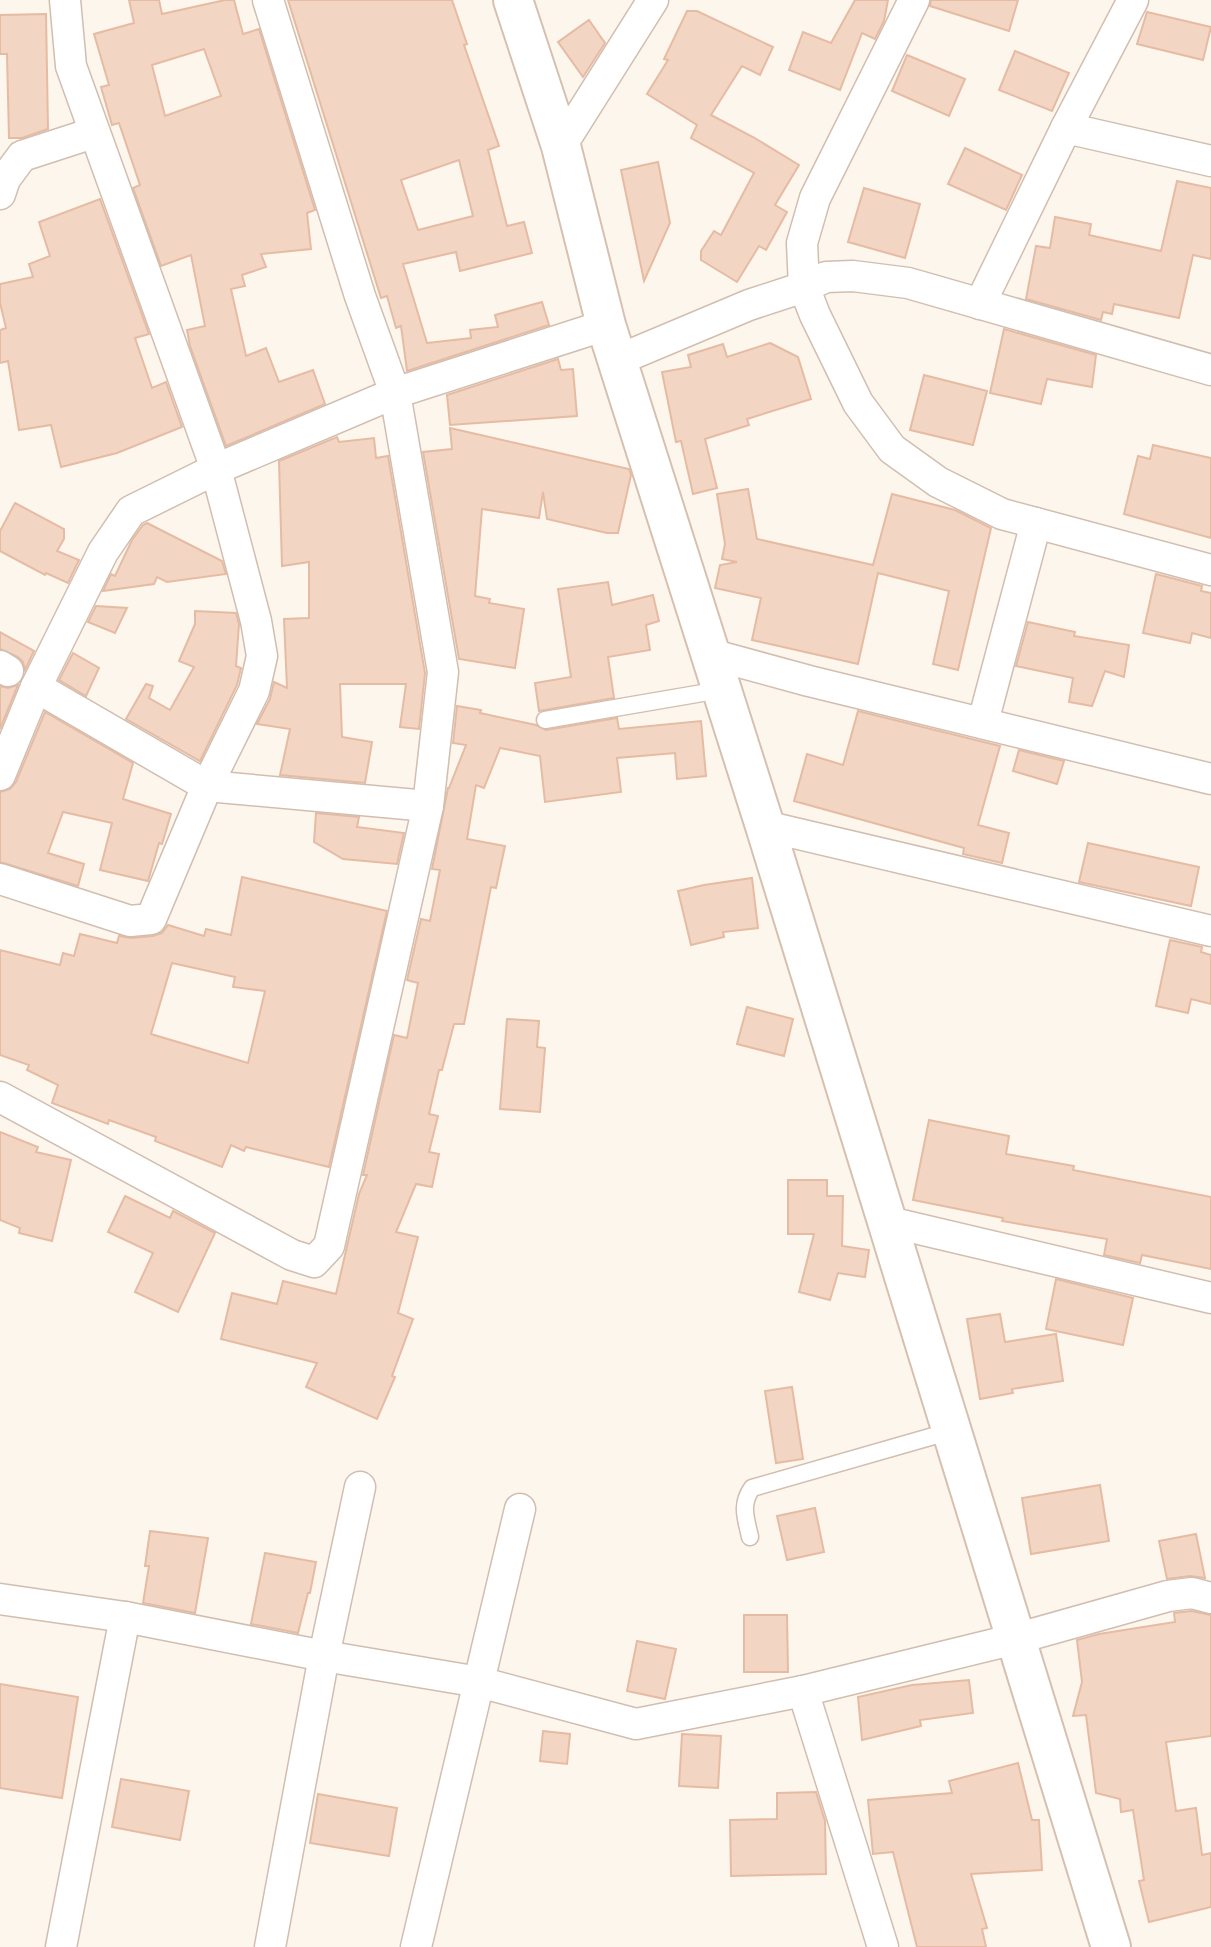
<svg xmlns="http://www.w3.org/2000/svg" width="1211" height="1947" viewBox="0 0 1211 1947" font-family="'Fira Sans',sans-serif">
  <style>
    .building { fill: #f3d5c3; stroke: #e6bba3; stroke-width: 2; fill-rule: evenodd }
    .lines { fill: none; stroke-linecap: round; stroke-linejoin: round }
    .lane-casing { stroke: #d1beb0; stroke-width: 19 }
    .street-casing { stroke: #d1beb0; stroke-width: 33 }
    .secondary-casing { stroke: #d6c0b0; stroke-width: 42 }
    .lane { stroke: #fff; stroke-width: 16 }
    .street { stroke: #fff; stroke-width: 30 }
    .secondary { stroke: #fff; stroke-width: 38 }
  </style>
  <rect width="100%" height="100%" fill="#fdf6ec"/>
  <g class="building">
    <path d="M129 0H159L162 14 225 0H234L243 34 259 29 315 210 307 213 311 249 261 254 266 267 242 275 245 286 231 289 246 356 266 348 279 382 313 370 325 404 226 446 190 346 187 330 205 326 191 255 161 266 133 188 140 185 119 123 112 125 101 87 109 85 94 34 134 23ZM204 49 221 96 165 116 152 65Z"/>
    <path d="M288 0H452L467 44 464 45 499 146 488 150 507 226 524 222 532 253 460 271 456 252 403 264 427 343 471 338 470 330 498 327 495 315 542 302 549 325 407 371 401 326 396 328 387 296 381 298ZM459 160 473 216 418 230 401 180Z"/>
    <polygon points="855,0 888,0 884,21 875,39 862,33 840,90 789,70 803,32 831,43"/>
    <polygon points="931,0 1018,0 1009,31 930,6"/>
    <polygon points="687,11 697,11 773,47 760,75 742,66 711,115 753,137 799,165 775,205 787,212 766,250 759,246 737,282 701,260 701,251 714,231 721,235 754,173 691,138 697,125 647,94 668,60 664,59"/>
    <polygon points="1147,12 1211,27 1203,60 1137,44"/>
    <polygon points="46,14 48,129 22,138 9,138 7,54 0,54 0,15"/>
    <polygon points="589,20 605,43 583,77 558,42"/>
    <polygon points="1015,51 1069,73 1052,111 999,90"/>
    <polygon points="907,55 965,79 949,116 892,91"/>
    <polygon points="965,148 1022,175 1006,210 948,184"/>
    <polygon points="658,162 670,223 644,281 621,170"/>
    <polygon points="1177,181 1211,188 1211,259 1193,255 1179,318 1114,304 1112,314 1103,312 1101,320 1026,299 1036,246 1050,248 1055,217 1091,224 1089,235 1161,251"/>
    <polygon points="864,188 920,204 905,258 848,242"/>
    <polygon points="100,199 149,334 135,338 152,388 166,382 182,427 117,453 61,467 51,425 19,430 8,361 0,363 0,330 6,328 0,303 0,284 33,277 29,264 50,256 39,222"/>
    <polygon points="1004,329 1096,355 1092,387 1047,379 1041,404 990,393"/>
    <polygon points="770,343 798,357 811,399 747,419 749,425 705,439 717,488 693,494 681,441 676,442 662,372 691,367 688,355 723,344 727,357"/>
    <polygon points="558,359 561,370 573,369 577,416 450,425 447,395"/>
    <polygon points="924,375 987,391 973,445 910,430"/>
    <polygon points="450,428 629,469 631,475 618,533 607,533 547,519 543,492 539,518 482,509 475,596 490,599 489,603 524,609 515,668 459,659 423,452 452,449"/>
    <polygon points="337,437 339,442 374,438 376,458 388,456 425,673 419,729 400,727 406,684 340,684 342,737 372,742 365,783 280,775 290,729 257,724 270,699 274,682 287,688 284,619 309,618 309,562 282,566 279,461"/>
    <polygon points="1153,445 1211,458 1211,538 1124,514 1138,456 1150,459"/>
    <polygon points="748,489 757,539 873,565 892,494 955,510 991,528 958,670 933,664 949,591 878,573 858,664 752,640 761,598 715,588 720,565 737,562 722,559 725,544 717,494"/>
    <polygon points="15,503 64,529 64,539 57,551 79,560 68,583 46,573 45,575 0,551 0,531"/>
    <polygon points="147,523 222,561 226,574 167,582 157,577 154,584 103,591 111,574 115,576 132,540 143,525"/>
    <polygon points="1156,574 1202,586 1201,591 1211,593 1211,638 1192,633 1190,643 1143,633"/>
    <polygon points="608,582 612,605 653,595 659,621 646,625 650,650 608,657 614,698 539,711 535,683 571,677 558,589"/>
    <polygon points="96,606 127,608 115,633 88,622"/>
    <polygon points="195,611 236,613 239,624 236,666 241,668 237,685 200,761 126,719 146,684 153,686 149,698 170,710 194,667 179,661 195,624"/>
    <polygon points="1028,622 1075,632 1074,636 1129,645 1124,677 1105,671 1092,706 1069,702 1073,678 1016,666"/>
    <polygon points="0,632 34,651 25,670 23,662 18,657 0,649"/>
    <polygon points="73,653 99,668 86,696 59,680"/>
    <polygon points="18,685 0,729 0,686 8,688"/>
    <polygon points="457,706 481,710 480,713 536,725 546,730 617,718 619,729 701,721 706,776 677,779 675,753 617,758 621,792 545,802 540,756 500,748 484,788 476,785 467,839 505,846 496,888 491,887 464,1024 454,1024 442,1070 439,1070 429,1114 438,1116 429,1152 439,1154 432,1187 416,1184 396,1232 418,1237 398,1313 413,1319 392,1376 395,1377 377,1419 306,1387 317,1363 221,1339 232,1293 277,1304 283,1281 336,1294 359,1194 367,1175 363,1175 394,1035 407,1038 418,983 407,980 421,919 430,921 440,870 432,869 448,788 449,788 466,745 453,743"/>
    <polygon points="858,711 1000,746 978,825 1009,833 1002,863 963,854 964,848 794,801 807,754 843,765"/>
    <polygon points="45,712 133,763 123,799 171,814 162,844 159,843 148,881 100,870 112,823 63,812 48,853 84,864 78,886 0,862 0,792 10,789 16,782"/>
    <polygon points="1019,750 1064,761 1057,784 1013,771"/>
    <polygon points="316,813 359,817 357,827 404,833 397,864 343,859 314,842"/>
    <polygon points="1088,843 1199,867 1191,906 1079,882"/>
    <path d="M242 877 387 911 329 1167 246 1147 244 1151 231 1145 222 1167 155 1141 156 1137 109 1120 108 1124 52 1103 58 1085 27 1070 29 1065 0 1055V950L60 965 63 953 74 956 80 934 117 943 119 936 131 938 153 936 162 933 168 925 204 936 206 929 231 935ZM172 963 235 977 233 987 265 991 248 1063 151 1034Z"/>
    <polygon points="752,878 758,928 723,932 724,937 691,945 678,891 704,885"/>
    <polygon points="1170,940 1202,947 1201,952 1211,955 1211,1004 1191,999 1188,1013 1156,1006"/>
    <polygon points="747,1007 793,1019 784,1056 737,1044"/>
    <polygon points="507,1019 539,1021 537,1047 545,1048 540,1112 500,1109"/>
    <polygon points="929,1120 1009,1136 1006,1154 1074,1166 1073,1170 1211,1197 1211,1269 1142,1255 1140,1263 1104,1255 1107,1239 1002,1221 1003,1218 913,1200"/>
    <polygon points="0,1132 38,1147 36,1152 71,1160 52,1241 19,1233 20,1228 0,1220"/>
    <polygon points="788,1180 827,1180 827,1196 843,1196 842,1246 869,1250 865,1277 838,1273 830,1300 799,1292 814,1234 788,1234"/>
    <polygon points="125,1196 170,1218 173,1211 215,1233 178,1312 135,1292 153,1253 108,1232"/>
    <polygon points="1056,1279 1133,1298 1123,1345 1046,1329"/>
    <polygon points="1000,1314 1005,1342 1056,1334 1063,1381 1012,1389 1013,1393 980,1399 967,1319"/>
    <polygon points="792,1387 803,1459 776,1463 765,1391"/>
    <polygon points="1100,1485 1109,1541 1031,1554 1022,1498"/>
    <polygon points="815,1508 824,1552 787,1560 777,1516"/>
    <polygon points="150,1531 208,1538 195,1613 143,1603 149,1566 145,1566"/>
    <polygon points="1196,1534 1205,1578 1190,1576 1167,1579 1159,1541"/>
    <polygon points="265,1553 316,1562 310,1593 308,1593 298,1633 251,1624"/>
    <polygon points="1191,1611 1211,1615 1211,1736 1166,1742 1176,1811 1196,1808 1202,1855 1211,1853 1211,1907 1149,1922 1139,1881 1144,1880 1133,1810 1121,1812 1120,1799 1096,1793 1086,1715 1073,1716 1082,1682 1077,1640 1099,1634 1175,1622 1174,1613"/>
    <polygon points="744,1615 787,1615 788,1672 744,1672"/>
    <polygon points="637,1641 676,1649 665,1699 627,1691"/>
    <polygon points="969,1680 973,1713 920,1720 921,1726 862,1740 858,1697 912,1685"/>
    <polygon points="0,1684 78,1697 62,1798 0,1788"/>
    <polygon points="543,1731 570,1734 567,1764 540,1761"/>
    <polygon points="682,1734 721,1736 718,1788 679,1786"/>
    <polygon points="1018,1763 1032,1820 1039,1820 1042,1870 971,1874 987,1928 982,1929 986,1947 917,1947 893,1852 873,1854 868,1800 952,1793 949,1781"/>
    <polygon points="121,1779 189,1791 180,1840 112,1827"/>
    <polygon points="816,1792 825,1821 826,1874 731,1876 730,1820 777,1819 777,1793"/>
    <polygon points="318,1794 397,1808 389,1856 310,1843"/>
  </g>
  <g class="lines">
    <g class="lane-casing">
      <g id="lane">
        <polyline points="545,720 720,690"/>
        <path d="M750 1537C746 1518 740 1505 752 1488L951 1431"/>
      </g>
    </g>
    <g class="street-casing">
      <g id="street">
        <polyline points="914,0 815,198 802,243 804,287 815,315 858,403 892,449 938,482 1002,514 1211,570"/>
        <polyline points="1066,128 1211,161"/>
        <polyline points="561,146 653,0"/>
        <polyline points="0,194 5,179 22,156 93,133"/>
        <polyline points="980,304 1066,128 1133,0"/>
        <polyline points="618,360 749,305 804,287 826,277 853,276 908,283 1211,370"/>
        <polyline points="710,654 809,681 1211,779"/>
        <polyline points="0,666 8,671"/>
        <polyline points="36,687 207,786 428,806"/>
        <polyline points="983,722 1036,523"/>
        <polyline points="0,775 36,687 103,552 131,511 216,469 395,393 606,325"/>
        <polyline points="765,826 1211,931"/>
        <polyline points="0,879 130,921 151,919 207,786 254,691 262,656 256,621 216,469 71,66 65,0"/>
        <polyline points="0,1097 292,1255 314,1262 329,1246 428,806 443,672 395,393 360,296 268,0"/>
        <polyline points="885,1221 1211,1298"/>
        <polyline points="0,1599 125,1617 324,1656 479,1682 636,1724 803,1691 1015,1639 1168,1596 1192,1593 1211,1598"/>
        <polyline points="803,1691 883,1947"/>
        <polyline points="61,1947 125,1617"/>
        <polyline points="270,1947 324,1656 360,1487"/>
        <polyline points="416,1947 520,1509"/>
      </g>
    </g>
    <g class="secondary-casing">
      <polyline id="secondary" points="513,0 561,146 606,325 765,826 1111,1947"/>
    </g>
    <use href="#lane" class="lane"/>
    <use href="#street" class="street"/>
    <use href="#secondary" class="secondary"/>
  </g>
</svg>
